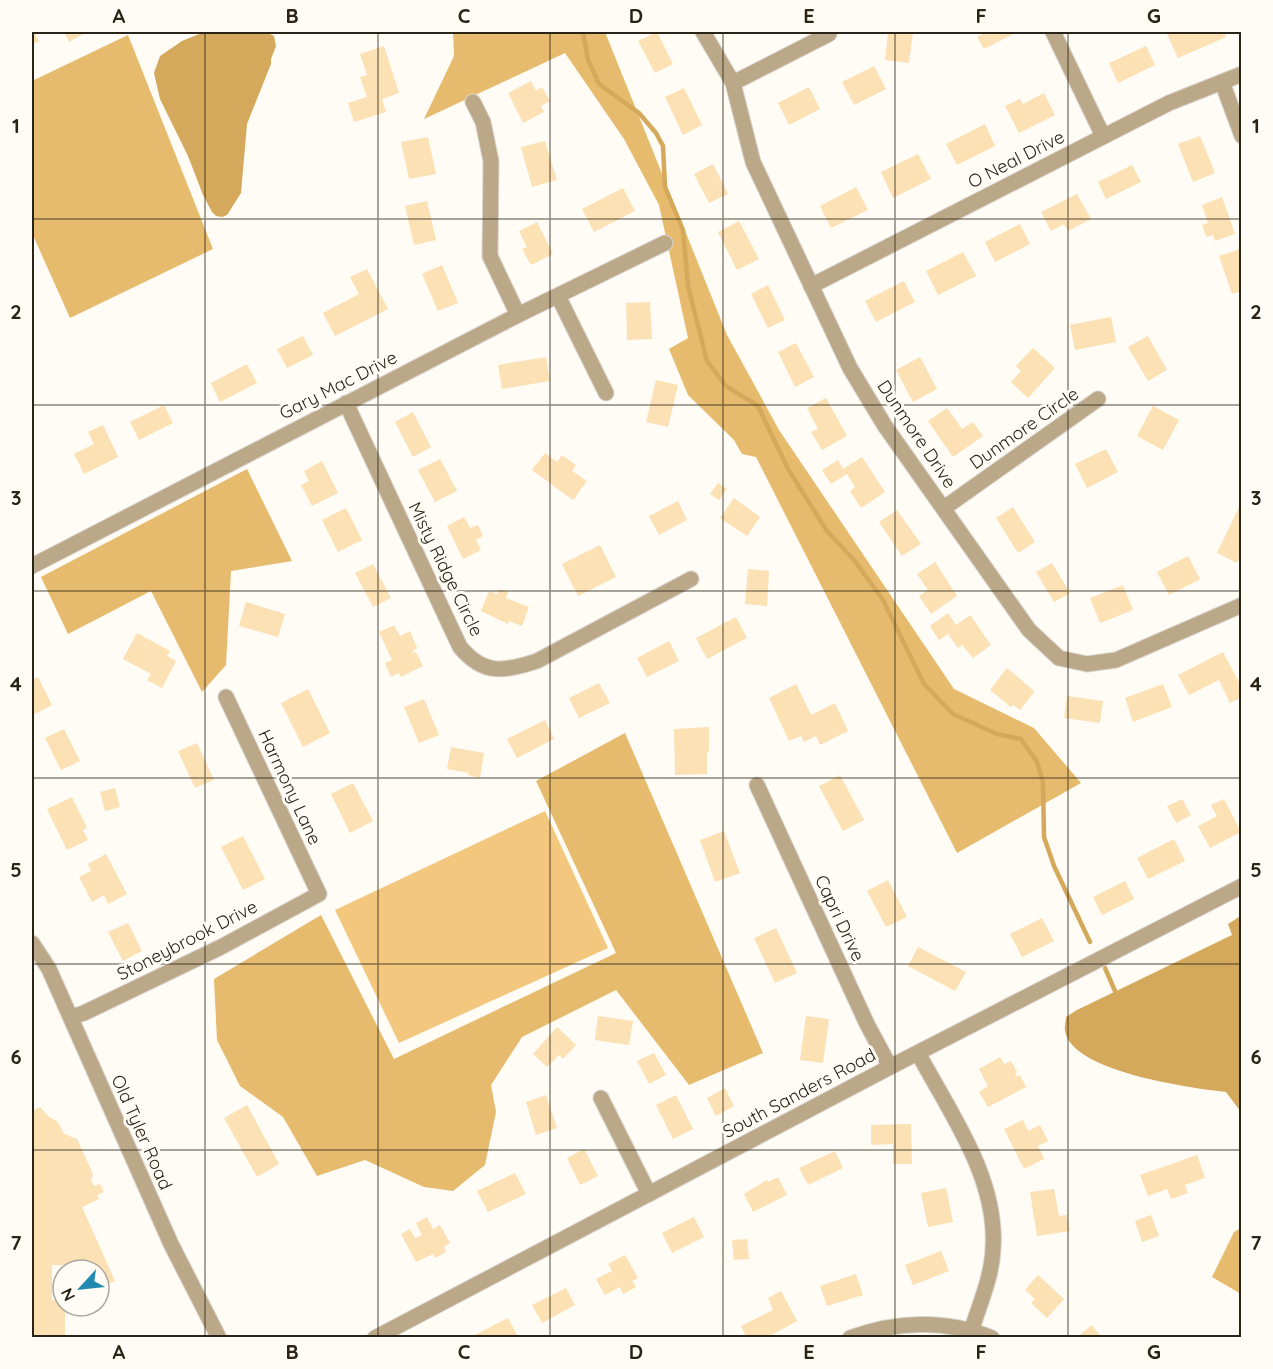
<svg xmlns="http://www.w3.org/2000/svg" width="1273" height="1369" viewBox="0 0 1273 1369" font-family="Quicksand,sans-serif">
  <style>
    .green { fill: #f3c87e }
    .forest { fill: #e7bb6d }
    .water { fill: #d5a95b }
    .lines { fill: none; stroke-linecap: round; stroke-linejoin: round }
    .stream { stroke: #d5a95b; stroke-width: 4.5 }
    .building { fill: #fce1b4 }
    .minor-casing { stroke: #d9d4cd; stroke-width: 17 }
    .minor { stroke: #bba888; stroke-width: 15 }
    .grid { fill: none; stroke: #2a2418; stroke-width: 1.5; stroke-opacity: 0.55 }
    .labels { text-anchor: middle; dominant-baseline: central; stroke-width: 6; stroke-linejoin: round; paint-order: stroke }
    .street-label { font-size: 18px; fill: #2a2418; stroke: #fffbf5 }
    .neatline { fill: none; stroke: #2a2418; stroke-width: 2 }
    .grid-label { font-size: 20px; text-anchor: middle; font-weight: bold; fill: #2a2418 }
  </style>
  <rect width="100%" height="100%" fill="#fffbf5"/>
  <polygon class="green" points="545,811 608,948 399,1043 335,910"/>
  <g class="forest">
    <polygon points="453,32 605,32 727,335 779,430 954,689 1034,728 1081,783 957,853 756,457 742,454 734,440 688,395 669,349 688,338 659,205 624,139 565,53 424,119 454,56"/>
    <polygon points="128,35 213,249 70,318 32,233 32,81"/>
    <polygon points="247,469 292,561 231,571 226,665 202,692 151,591 68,634 41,577"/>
    <polygon points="625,733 763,1053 689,1085 616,990 522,1037 491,1085 496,1112 485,1165 453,1191 424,1187 365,1160 317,1176 283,1117 240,1086 217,1040 214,979 321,915 394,1059 616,953 536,781"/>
    <polygon points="1241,1228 1241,1294 1212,1277 1234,1232"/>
  </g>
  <g class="water">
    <polygon points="204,32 266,32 274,36 276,46 271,59 271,64 247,124 241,193 227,215 222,217 216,216 212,212 203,195 188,156 160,99 154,73 160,56 182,41"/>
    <path d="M1239 917 1242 921 1241 1112 1226 1092C1191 1088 1072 1072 1065 1031 1064 1026 1066 1021 1066 1017L1077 1010 1232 935 1228 924Z"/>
  </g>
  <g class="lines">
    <g class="stream">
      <polyline points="583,32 588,60 599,84 639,113 656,133 663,146 665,187 683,230 688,286 707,361 726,386 758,406 788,469 827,531 854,560 883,600 924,684 953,714 997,734 1021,739 1037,762 1043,782 1044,837 1054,866 1090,942"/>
      <polyline points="1105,968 1115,991"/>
    </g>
  </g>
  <g class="building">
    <polygon points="32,32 34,32 39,41 32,45"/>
    <polygon points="64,32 81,32 83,34 69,42"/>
    <polygon points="657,32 673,64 655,73 638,41"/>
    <polygon points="888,32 913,32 909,63 885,60"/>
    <polygon points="987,32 1015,32 1015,33 984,49 977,37"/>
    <polygon points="1166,32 1224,32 1226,37 1178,58"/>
    <polygon points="384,46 399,93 382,99 386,112 354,122 348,103 367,97 360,77 367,75 360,54"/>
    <polygon points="1146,46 1155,65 1118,83 1109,63"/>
    <polygon points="874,66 886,89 854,105 842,82"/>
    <polygon points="531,81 536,91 542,87 550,101 541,106 544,112 523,123 508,93"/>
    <polygon points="809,87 820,109 789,125 778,103"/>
    <polygon points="684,88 702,125 683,135 665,97"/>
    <polygon points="1044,93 1055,115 1019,133 1005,106 1020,99 1023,104"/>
    <polygon points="985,124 995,146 957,165 946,144"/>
    <polygon points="1200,136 1215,173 1193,182 1178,144"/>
    <polygon points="428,137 436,174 409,179 401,142"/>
    <polygon points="545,141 557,180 532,187 521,147"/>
    <polygon points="918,154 931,179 893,198 881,172"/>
    <polygon points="713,164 728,194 709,203 694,174"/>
    <polygon points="1132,165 1141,182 1106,199 1098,182"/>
    <polygon points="856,187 868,210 831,228 820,206"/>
    <polygon points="623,188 635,211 594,232 582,209"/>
    <polygon points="1077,194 1091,219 1068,231 1064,224 1051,231 1041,212"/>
    <polygon points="1222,197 1235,234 1215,241 1213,235 1206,237 1202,225 1208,223 1202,205"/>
    <polygon points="427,201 436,240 414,245 405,206"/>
    <polygon points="739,221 759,259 737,270 718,232"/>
    <polygon points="537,222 553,254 531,265 522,249 527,247 519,231"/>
    <polygon points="1020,224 1030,244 995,262 985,242"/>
    <polygon points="1240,249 1242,291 1232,294 1219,256"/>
    <polygon points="963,252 976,276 938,295 926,271"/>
    <polygon points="442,265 458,303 438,311 422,274"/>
    <polygon points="367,269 388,309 335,336 323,313 359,294 350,277"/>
    <polygon points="904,281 915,302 876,322 865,301"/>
    <polygon points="768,285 785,320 768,328 751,294"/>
    <polygon points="650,302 652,339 627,340 626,303"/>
    <polygon points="1111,317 1116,342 1075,350 1070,325"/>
    <polygon points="303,336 313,355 287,368 277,349"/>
    <polygon points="1148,336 1167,370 1148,381 1128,347"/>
    <polygon points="796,343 814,377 795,387 778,352"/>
    <polygon points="1033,348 1055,368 1028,398 1011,382 1021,371 1016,366"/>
    <polygon points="546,357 550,381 502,389 498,365"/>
    <polygon points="920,357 937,389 913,402 896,370"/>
    <polygon points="247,364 257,383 220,402 211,383"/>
    <polygon points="656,380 678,385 668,427 646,422"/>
    <polygon points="826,398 847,436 822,450 811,432 818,429 807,408"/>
    <polygon points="164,405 173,423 139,440 130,422"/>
    <polygon points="1153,406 1179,420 1163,450 1137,436"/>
    <polygon points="947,408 962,429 973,422 983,436 953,457 928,421"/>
    <polygon points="413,412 431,447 413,457 395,422"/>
    <polygon points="103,425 118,457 84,474 74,454 94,444 88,432"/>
    <polygon points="1106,449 1118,472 1087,488 1075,464"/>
    <polygon points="545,453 557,462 562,455 576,465 572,471 587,481 573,500 532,470"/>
    <polygon points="862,457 885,492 861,508 850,491 855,487 847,474 831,484 822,470 838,460 843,469"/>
    <polygon points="440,459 457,491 435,502 418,470"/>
    <polygon points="322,461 338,493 312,506 301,485 309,481 304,471"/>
    <polygon points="718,483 727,489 719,500 710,494"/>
    <polygon points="734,498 760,517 747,536 720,518"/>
    <polygon points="678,501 687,520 659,535 649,516"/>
    <polygon points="1242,501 1242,553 1237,563 1217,553"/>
    <polygon points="1013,507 1035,542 1018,553 996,518"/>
    <polygon points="346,508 362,540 338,552 322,520"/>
    <polygon points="897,510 921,544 902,556 879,522"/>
    <polygon points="464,517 470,528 478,525 483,536 476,540 481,550 463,559 447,526"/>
    <polygon points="600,545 616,577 578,596 562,564"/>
    <polygon points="1188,556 1200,579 1169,595 1157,572"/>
    <polygon points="935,562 957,596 931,614 919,596 928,590 917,574"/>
    <polygon points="1052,563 1070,593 1054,602 1036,572"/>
    <polygon points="373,564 391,598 373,607 355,573"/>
    <polygon points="748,569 769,571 767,606 745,604"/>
    <polygon points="1123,585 1133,610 1100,623 1090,598"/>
    <polygon points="499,589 508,592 506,598 529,607 522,626 509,621 508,624 481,611 489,591 497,594"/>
    <polygon points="246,602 285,614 278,637 239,626"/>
    <polygon points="948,613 956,625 970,615 991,645 973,658 962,645 958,648 948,634 939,640 930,626"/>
    <polygon points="736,617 747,638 707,659 696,638"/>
    <polygon points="394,625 400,636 410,631 417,648 413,651 413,653 416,652 423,666 401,677 399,673 391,677 385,663 392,660 379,632"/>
    <polygon points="137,633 170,651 167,656 176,661 162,688 147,680 151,674 123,659"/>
    <polygon points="669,641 679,661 647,677 637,658"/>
    <polygon points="1223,652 1242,688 1242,697 1230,703 1219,680 1189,695 1178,675"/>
    <polygon points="1007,668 1033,690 1034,692 1020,710 1013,705 1011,707 990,690"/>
    <polygon points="38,677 52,705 33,715 32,680"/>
    <polygon points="599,683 610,703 579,718 569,698"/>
    <polygon points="796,684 811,715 835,703 848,731 820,745 816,736 804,742 801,736 789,741 769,698"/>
    <polygon points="1163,684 1172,707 1133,722 1125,698"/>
    <polygon points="308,689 330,733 303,747 281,703"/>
    <polygon points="1067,696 1103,701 1100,723 1064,718"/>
    <polygon points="424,699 439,735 419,743 404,707"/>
    <polygon points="545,720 554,739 517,758 507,739"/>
    <polygon points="709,727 709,751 707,752 707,774 675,775 674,729"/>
    <polygon points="64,729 80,761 61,770 45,738"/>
    <polygon points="197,743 214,780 195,788 178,751"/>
    <polygon points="451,747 484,753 480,778 468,775 469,773 447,769"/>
    <polygon points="840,775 864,820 843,831 819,786"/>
    <polygon points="353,783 373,821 350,833 331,794"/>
    <polygon points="115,788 120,807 105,811 100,792"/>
    <polygon points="72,797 87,828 83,830 88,840 67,850 47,809"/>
    <polygon points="1182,799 1191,815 1176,823 1167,806"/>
    <polygon points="1224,799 1241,832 1210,848 1198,826 1217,816 1211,805"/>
    <polygon points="724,831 740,873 715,882 700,840"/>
    <polygon points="243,836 265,879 243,890 221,847"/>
    <polygon points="1174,839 1185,861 1148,879 1137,858"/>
    <polygon points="106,854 127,894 108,904 104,895 92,902 79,877 91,871 88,864"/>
    <polygon points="888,880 907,917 886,927 867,891"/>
    <polygon points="1125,881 1134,899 1102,915 1093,897"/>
    <polygon points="1042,918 1054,941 1022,957 1010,934"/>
    <polygon points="128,923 142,951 123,961 108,932"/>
    <polygon points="776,928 797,973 775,983 754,938"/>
    <polygon points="918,947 966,972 955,991 908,966"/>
    <polygon points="598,1016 633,1021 629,1045 595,1040"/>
    <polygon points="806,1016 829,1019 823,1063 800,1060"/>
    <polygon points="557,1027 576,1045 563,1059 559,1055 547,1067 533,1054"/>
    <polygon points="654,1053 666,1075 649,1084 637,1061"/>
    <polygon points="1000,1057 1004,1064 1011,1061 1017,1072 1015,1073 1017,1077 1020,1075 1026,1087 988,1107 979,1092 988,1086 979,1069"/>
    <polygon points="725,1088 734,1106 716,1116 707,1098"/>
    <polygon points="546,1095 557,1128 536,1135 526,1102"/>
    <polygon points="676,1095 693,1129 673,1139 656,1105"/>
    <polygon points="247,1105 279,1164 257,1177 224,1118"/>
    <polygon points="40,1107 49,1117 58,1122 64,1134 77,1139 93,1174 91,1180 94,1186 100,1184 104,1192 97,1195 99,1199 82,1207 115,1281 99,1288 99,1270 79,1270 75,1262 69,1265 52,1265 52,1300 63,1300 63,1306 65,1306 65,1338 32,1338 32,1111"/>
    <polygon points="1023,1120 1028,1131 1040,1125 1048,1141 1038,1146 1044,1159 1024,1169 1004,1129"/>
    <polygon points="911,1124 912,1164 893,1164 893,1144 871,1145 871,1125"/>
    <polygon points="584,1149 598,1176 580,1185 567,1158"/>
    <polygon points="835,1151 843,1168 808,1185 799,1168"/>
    <polygon points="1197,1155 1205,1178 1185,1185 1188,1193 1171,1199 1167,1189 1148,1196 1140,1175"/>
    <polygon points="515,1173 526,1194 488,1212 477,1191"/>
    <polygon points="778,1177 787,1195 753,1212 744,1194 767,1180 768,1182"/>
    <polygon points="946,1188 953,1222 928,1227 921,1193"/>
    <polygon points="1054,1189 1059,1216 1067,1215 1070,1231 1037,1236 1030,1192"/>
    <polygon points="1151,1215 1159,1236 1142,1242 1135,1221"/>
    <polygon points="427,1217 433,1229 440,1225 450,1243 444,1247 446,1252 435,1258 433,1254 416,1262 401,1234 410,1229 415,1238 422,1235 416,1223"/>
    <polygon points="694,1217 704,1237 672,1253 662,1233"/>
    <polygon points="747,1239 749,1259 734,1260 732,1240"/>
    <polygon points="941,1251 949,1271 913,1285 905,1265"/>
    <polygon points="625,1255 638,1278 632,1281 636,1287 623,1294 620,1287 605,1295 596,1279 612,1271 608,1264"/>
    <polygon points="856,1274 863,1295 827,1306 820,1286"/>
    <polygon points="1038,1275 1064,1299 1047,1318 1031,1303 1035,1299 1025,1290"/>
    <polygon points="566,1288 575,1305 542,1323 532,1305"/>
    <polygon points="781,1291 797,1321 766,1338 747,1338 741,1326 773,1310 768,1298"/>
    <polygon points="508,1318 517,1335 513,1338 474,1338 473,1336"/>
    <polygon points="1092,1325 1102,1338 1076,1338"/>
  </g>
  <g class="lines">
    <g class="minor-casing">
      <g id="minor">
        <polyline points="703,32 733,83 753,162 850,368 885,426 1029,630 1059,658 1087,664 1116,660 1242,605"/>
        <polyline points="1053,32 1103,136"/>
        <polyline points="1222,82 1242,136"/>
        <polyline points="733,83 829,34"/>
        <polyline points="473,102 483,122 491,161 490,256 518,315"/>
        <polyline points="811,286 1169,103 1242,74"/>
        <polyline points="558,296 606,393"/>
        <path d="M346 403 460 647C483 675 504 672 537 661L691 579"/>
        <polyline points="944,508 1098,399"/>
        <polyline points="32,566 518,315 665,243"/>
        <polyline points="757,785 867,1024 890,1067"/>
        <polyline points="32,943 49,969 171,1244 219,1338"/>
        <polyline points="71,1017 84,1013 221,947 319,894 226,697"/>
        <path d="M918 1053C950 1113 998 1178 993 1249 992 1276 980 1303 972 1329"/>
        <polyline points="601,1098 649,1194"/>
        <polyline points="375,1338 890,1067 1242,886"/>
        <path d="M850 1338C896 1321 946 1319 992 1338"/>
      </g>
    </g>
    <use href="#minor" class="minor"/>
  </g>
  <path class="grid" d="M205 32V1338M378 32V1338M550 32V1338M723 32V1338M895 32V1338M1068 32V1338M32 219H1242M32 405H1242M32 591H1242M32 778H1242M32 964H1242M32 1150H1242"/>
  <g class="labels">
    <g class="street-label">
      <text transform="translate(1016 159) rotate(-27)">O Neal Drive</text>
      <text transform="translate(338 385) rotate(-27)">Gary Mac Drive</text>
      <text transform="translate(1024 428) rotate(-35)">Dunmore Circle</text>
      <text transform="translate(917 434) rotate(56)">Dunmore Drive</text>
      <text transform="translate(446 569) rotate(64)">Misty Ridge Circle</text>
      <text transform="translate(290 787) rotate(65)">Harmony Lane</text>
      <text transform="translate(840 918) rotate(65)">Capri Drive</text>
      <text transform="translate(187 940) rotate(-27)">Stoneybrook Drive</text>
      <text transform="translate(799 1093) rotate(-28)">South Sanders Road</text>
      <text transform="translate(142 1132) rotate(66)">Old Tyler Road</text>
    </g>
  </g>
  <rect width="1273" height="1369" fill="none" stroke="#fffbf5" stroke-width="66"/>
  <g transform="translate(81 1288) rotate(243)"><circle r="28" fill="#fffbf5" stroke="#aaa59d" stroke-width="1.5"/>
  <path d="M0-4.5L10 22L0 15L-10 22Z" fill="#2289b1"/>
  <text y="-9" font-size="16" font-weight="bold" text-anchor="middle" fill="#2a2418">N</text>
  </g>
  <rect x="33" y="33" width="1207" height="1303" class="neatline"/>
  <g class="grid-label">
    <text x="119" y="23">A</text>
    <text x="292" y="23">B</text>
    <text x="464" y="23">C</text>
    <text x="636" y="23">D</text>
    <text x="809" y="23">E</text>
    <text x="981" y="23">F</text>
    <text x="1154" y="23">G</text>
    <text x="16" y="133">1</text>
    <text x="1256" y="133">1</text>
    <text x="16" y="319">2</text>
    <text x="1256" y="319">2</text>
    <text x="16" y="505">3</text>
    <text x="1256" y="505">3</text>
    <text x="16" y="691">4</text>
    <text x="1256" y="691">4</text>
    <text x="16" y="877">5</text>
    <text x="1256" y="877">5</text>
    <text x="16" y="1064">6</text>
    <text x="1256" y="1064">6</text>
    <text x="16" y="1250">7</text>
    <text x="1256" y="1250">7</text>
    <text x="119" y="1359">A</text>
    <text x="292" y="1359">B</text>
    <text x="464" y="1359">C</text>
    <text x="636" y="1359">D</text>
    <text x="809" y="1359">E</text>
    <text x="981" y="1359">F</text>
    <text x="1154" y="1359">G</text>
  </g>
</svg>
